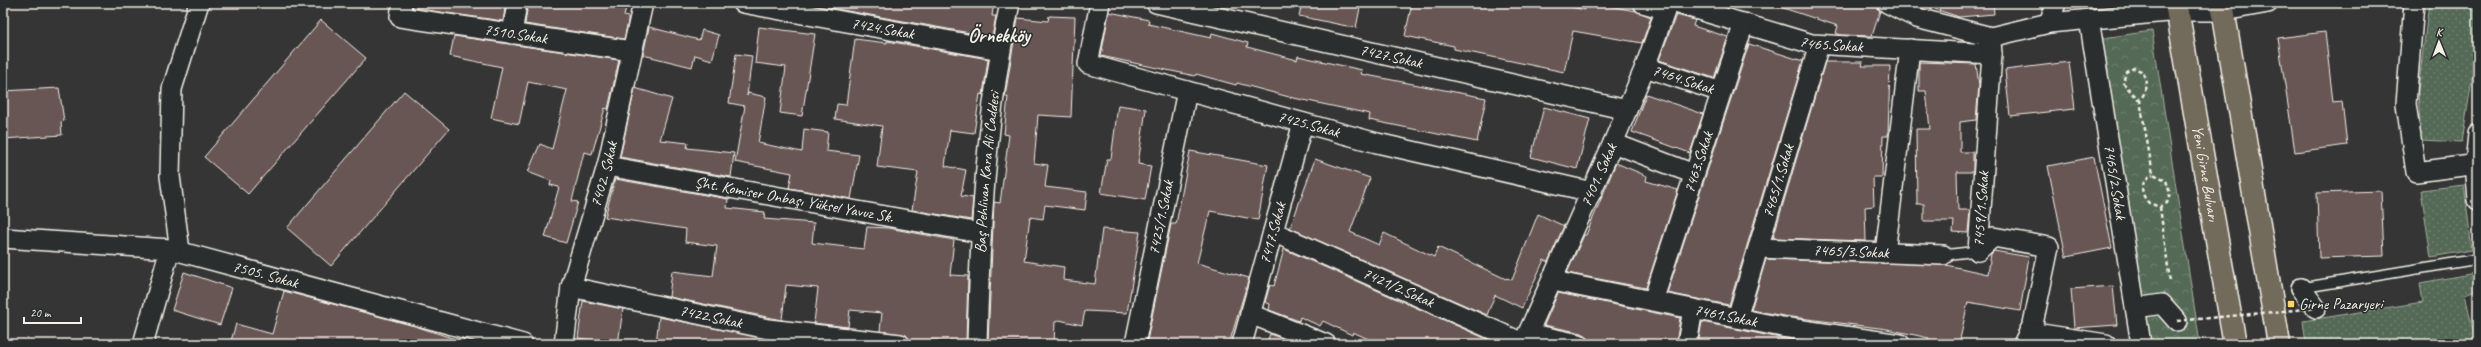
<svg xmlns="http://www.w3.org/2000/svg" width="2481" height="347" viewBox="0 0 2481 347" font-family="Caveat,sans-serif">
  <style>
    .grass { fill: url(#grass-dots); stroke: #a4ae9f }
    .forest { fill: url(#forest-crowns); stroke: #a4ae9f }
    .building { fill: #685655; stroke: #f4f1e8 }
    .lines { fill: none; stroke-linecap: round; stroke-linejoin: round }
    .lane-casing { stroke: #f4f1e8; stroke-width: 12 }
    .street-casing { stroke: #f4f1e8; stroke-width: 22 }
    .primary-casing { stroke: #f4f1e8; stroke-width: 25 }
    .path { stroke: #f4f1e8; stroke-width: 2.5; stroke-dasharray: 4 3; stroke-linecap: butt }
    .lane { stroke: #2a2d2e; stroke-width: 9 }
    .street { stroke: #2a2d2e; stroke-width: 19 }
    .primary { stroke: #726b5a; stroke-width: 22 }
    .path-bridge { stroke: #f4f1e8; stroke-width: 2.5; stroke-dasharray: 4 3; stroke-linecap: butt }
    .poi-dot { fill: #ffd166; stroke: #2a2d2e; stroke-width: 1.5 }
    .labels { text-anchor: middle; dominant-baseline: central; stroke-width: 3; stroke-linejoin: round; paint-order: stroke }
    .street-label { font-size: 16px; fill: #f4f1e8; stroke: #2a2d2e }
    .poi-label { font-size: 16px; fill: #f4f1e8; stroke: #2a2d2e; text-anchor: start }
    .district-label { font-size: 20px; font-weight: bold; fill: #f4f1e8; stroke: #2a2d2e }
  </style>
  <defs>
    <pattern id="grass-dots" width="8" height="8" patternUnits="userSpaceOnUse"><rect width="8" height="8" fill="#546a56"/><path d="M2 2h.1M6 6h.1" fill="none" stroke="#6d806e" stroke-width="1.8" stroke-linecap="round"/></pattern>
    <pattern id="forest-crowns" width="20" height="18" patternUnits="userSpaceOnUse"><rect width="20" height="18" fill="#546a56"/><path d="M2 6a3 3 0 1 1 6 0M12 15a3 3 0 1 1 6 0" fill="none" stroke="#6d806e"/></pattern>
  </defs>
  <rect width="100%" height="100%" fill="#363536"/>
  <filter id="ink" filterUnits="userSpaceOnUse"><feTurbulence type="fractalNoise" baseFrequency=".025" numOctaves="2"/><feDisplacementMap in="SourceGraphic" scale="8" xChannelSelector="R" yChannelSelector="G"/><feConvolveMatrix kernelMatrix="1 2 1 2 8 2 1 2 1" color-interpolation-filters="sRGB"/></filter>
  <g filter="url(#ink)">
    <g class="grass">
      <polygon points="2429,3 2478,3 2478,42 2462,142 2421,140 2418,91"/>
      <polygon points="2464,185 2472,250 2431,257 2421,190"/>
      <polygon points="2475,273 2478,289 2465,294 2476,344 2306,344 2303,321 2423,302 2420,283"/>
    </g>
    <polygon class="forest" points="2152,31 2200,344 2155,344 2135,341 2089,40"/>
    <g class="building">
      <polygon points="413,3 506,3 503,21 412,8"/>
      <polygon points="528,3 569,5 627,3 624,16 628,17 628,22 624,39 525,24"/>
      <polygon points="832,3 994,3 992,16 996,16 992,37 831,8"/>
      <polygon points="1302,3 1361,3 1356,28 1299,16"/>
      <polygon points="1412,3 1553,3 1585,10 1586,3 1592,3 1636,11 1651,17 1642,43 1573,31 1564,72 1454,49 1454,46 1405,36"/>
      <polygon points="1778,3 1876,3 1880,11 1872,36 1841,35 1836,33 1838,26 1777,6"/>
      <polygon points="1993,3 1994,14 1959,17 1920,4"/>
      <polygon points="1109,12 1149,20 1148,24 1211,38 1212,33 1248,43 1247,47 1297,60 1298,56 1362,70 1361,74 1486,98 1477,142 1369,120 1370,114 1289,97 1237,83 1236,85 1196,74 1195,76 1101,56"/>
      <polygon points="1676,15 1695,20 1693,26 1728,37 1714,78 1659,60"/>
      <polygon points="1049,16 1075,17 1071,117 1038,115 1034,163 1048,165 1045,187 1087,192 1085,210 1045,205 1043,219 1030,217 1024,261 1064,267 1063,280 1095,284 1102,229 1140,232 1127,313 1085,311 1082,325 1059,320 1055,322 1054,343 988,342 994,202 1000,203 1009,135 1004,134 1008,97 1005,97 1013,47 1018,18 1048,21"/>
      <polygon points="321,20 366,58 248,194 204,157"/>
      <polygon points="649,27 699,40 702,30 719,35 712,60 695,55 692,67 643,55"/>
      <polygon points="759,27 815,34 802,116 780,113 786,67 755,63"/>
      <polygon points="2325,32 2333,102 2342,101 2347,145 2295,152 2278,38"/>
      <polygon points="454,36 619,60 608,109 605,108 592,154 584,152 572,201 578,202 566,243 545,237 559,187 550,185 551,181 528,172 540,144 552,149 567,90 528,82 519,124 491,118 502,67 450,56"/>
      <polygon points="855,39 887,43 887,41 988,59 983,95 980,94 974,133 950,130 945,166 966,170 961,196 973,198 971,220 912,210 918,172 877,167 882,126 835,119 837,104 846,105"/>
      <polygon points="1749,44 1803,61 1729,305 1667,293"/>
      <polygon points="736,54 752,56 747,96 748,93 766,97 758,143 802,152 804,129 828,132 826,151 859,155 851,199 789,188 792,173 735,162 745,106 729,103"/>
      <polygon points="1825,62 1863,62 1862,66 1890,66 1888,136 1883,136 1882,177 1873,177 1874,206 1865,207 1866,241 1773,238"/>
      <polygon points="1919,62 1976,64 1979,85 1976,120 1960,122 1960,152 1973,152 1973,172 1957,172 1958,210 1970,210 1968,233 1953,232 1954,221 1924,221 1924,204 1917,204 1916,129 1930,129 1926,91 1919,91"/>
      <polygon points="2069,62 2075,109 2010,116 2005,70"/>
      <polygon points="59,88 64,121 61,122 62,135 3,139 3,91"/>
      <polygon points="635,88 672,99 660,140 688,143 687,148 734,153 731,177 620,157"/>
      <polygon points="404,91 449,129 331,266 287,228"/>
      <polygon points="1646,94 1703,114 1690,153 1632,132"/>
      <polygon points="1118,105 1146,109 1138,164 1151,166 1145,200 1101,193 1107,159 1111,159"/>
      <polygon points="1544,107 1590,119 1577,169 1531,157"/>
      <polygon points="1190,151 1268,165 1258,220 1210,211 1197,263 1249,278 1229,344 1159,344 1147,341 1171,224 1176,224"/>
      <polygon points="2094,157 2112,248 2066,257 2048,166"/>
      <polygon points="1315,159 1370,178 1350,232 1379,245 1384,233 1434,257 1438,247 1506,279 1507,278 1512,280 1538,214 1564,226 1548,262 1544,260 1522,308 1495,295 1487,315 1290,228"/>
      <polygon points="1616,163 1647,176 1646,181 1678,190 1646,288 1567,273 1584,235 1586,235"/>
      <polygon points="615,179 728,199 727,208 765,212 764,219 814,223 812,243 864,249 867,227 888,228 954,240 950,275 968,276 966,342 931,340 931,344 911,344 906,335 880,331 882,313 850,310 848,327 814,323 818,288 786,285 782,320 669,297 672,271 713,276 717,246 685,242 686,229 605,217"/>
      <polygon points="2381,191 2384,256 2319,258 2317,193"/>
      <polygon points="1284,249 1498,344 1379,344 1353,332 1352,335 1323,321 1320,326 1300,317 1299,321 1269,310 1270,304 1265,302 1270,285 1274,286"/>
      <polygon points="1994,251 2029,257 2020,311 1968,302 1959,344 1928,340 1929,338 1887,329 1784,316 1751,310 1766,259 1946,265 1988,274 1991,254"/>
      <polygon points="184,272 232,288 220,325 172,310"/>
      <polygon points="2113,286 2117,325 2074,328 2071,289"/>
      <polygon points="284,291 415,326 458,340 457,344 230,344 236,324 272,334"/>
      <polygon points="1558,293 1680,318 1676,344 1590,344 1587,336 1582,333 1544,325"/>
      <polygon points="583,301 623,309 618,344 578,338"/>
      <polygon points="659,317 780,341 779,344 656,344"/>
      <polygon points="1702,322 1780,338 1823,344 1698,344"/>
      <polygon points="1270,334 1293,343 1292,344 1266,344"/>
    </g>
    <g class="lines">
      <g class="lane-casing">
        <g id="lane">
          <polyline points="1943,255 1978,251"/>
          <polyline points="2301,288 2478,259"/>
        </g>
      </g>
      <g class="street-casing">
        <g id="street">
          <path id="s1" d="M402 3 400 17 632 51"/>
          <path id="s2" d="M743 3 1000 50"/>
          <path id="s3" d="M1100 3 1088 64 1377 143 1592 192"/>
          <path id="s4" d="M1156 3 1627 110"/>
          <polyline points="1643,3 1665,9"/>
          <path id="s5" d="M1675 3 1812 44 1992 54"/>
          <polyline points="1887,3 1917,18 1991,37 2049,23 2178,11 2224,11 2268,3"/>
          <polyline points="2414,3 2406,104 2416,172 2478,164"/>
          <path id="s6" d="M2089 19 2141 344"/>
          <polyline points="2049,23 2056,3"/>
          <polyline points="512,34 517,3"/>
          <path id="s7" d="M1645 67 1721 92"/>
          <polyline points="2478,134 2475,164 2478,200"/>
          <polyline points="1613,143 1694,174"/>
          <path id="s8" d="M607 166 980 233"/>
          <path id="s9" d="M1273 232 1523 343"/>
          <path id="s10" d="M3 238 170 249 523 344"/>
          <path id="s11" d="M1758 248 1943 255"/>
          <polyline points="180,251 170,176 172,89 199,3"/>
          <path id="s12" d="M1978 251 1992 54 1991 42"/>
          <polyline points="1978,251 1993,237 2049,247 2033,324 2023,344"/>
          <polyline points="1885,253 1910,49"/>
          <path id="s13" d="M1553 281 1782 327 1900 344"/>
          <path id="s14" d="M571 287 768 329 900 344"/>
          <polyline points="2301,288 2316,308"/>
          <path id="s15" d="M1653 301 1744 23"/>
          <polyline points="2136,308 2162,304 2177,321"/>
          <polyline points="1250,314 1326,344"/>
          <path id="s16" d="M1737 318 1819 45"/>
          <polyline points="2029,332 2106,344"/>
          <polyline points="1528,333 1579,344"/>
          <polyline points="143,344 170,249"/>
          <path id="s17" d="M564 344 571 287 607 166 643 3"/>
          <path id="s18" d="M977 344C980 230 986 115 1010 3"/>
          <path id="s19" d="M1135 344 1187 91"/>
          <path id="s20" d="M1242 344 1303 123"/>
          <path id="s21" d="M1523 344 1613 143 1645 67 1668 3"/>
          <polyline points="1687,344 1693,309"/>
        </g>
      </g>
      <g class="primary-casing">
        <g id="primary">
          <path id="s22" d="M2176 3 2235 344"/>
          <polyline points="2222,3 2279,344"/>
        </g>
      </g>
      <g class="path">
        <path d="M2140 101 2123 83 2126 72 2134 68 2141 71 2146 78 2145 92 2140 101 2153 174 2166 180 2170 194 2167 203 2160 207 2149 203C2139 193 2140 181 2153 174"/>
        <polyline points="2160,207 2170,282"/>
      </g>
      <use href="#lane" class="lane"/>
      <use href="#street" class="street"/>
      <use href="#primary" class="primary"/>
      <polyline class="path-bridge" points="2177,321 2316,308"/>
    </g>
  </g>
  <rect class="poi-dot" x="2287" y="300" width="8" height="8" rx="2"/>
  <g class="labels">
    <g class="street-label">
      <text stroke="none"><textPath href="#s2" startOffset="142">7424.Sokak</textPath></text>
      <text stroke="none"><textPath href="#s1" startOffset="131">7510.Sokak</textPath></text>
      <text stroke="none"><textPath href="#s5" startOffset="162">7465.Sokak</textPath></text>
      <text stroke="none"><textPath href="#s4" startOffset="241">7427.Sokak</textPath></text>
      <text stroke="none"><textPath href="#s7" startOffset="40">7464.Sokak</textPath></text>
      <text stroke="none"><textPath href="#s3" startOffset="291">7425.Sokak</textPath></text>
      <text stroke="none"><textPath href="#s15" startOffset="146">7463.Sokak</textPath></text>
      <text stroke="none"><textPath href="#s18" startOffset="172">Baş Pehlivan Kara Ali Caddesi</textPath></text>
      <text stroke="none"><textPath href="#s17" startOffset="175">7402. Sokak</textPath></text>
      <text stroke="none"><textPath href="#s22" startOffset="173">Yeni Girne Bulvarı</textPath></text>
      <text stroke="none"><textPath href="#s21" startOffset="185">7401. Sokak</textPath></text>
      <text stroke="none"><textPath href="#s16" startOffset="143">7465/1.Sokak</textPath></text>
      <text stroke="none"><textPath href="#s6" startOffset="165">7465/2.Sokak</textPath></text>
      <text stroke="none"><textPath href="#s8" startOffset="190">Şht. Komiser Onbaşı Yüksel Yavuz Sk.</textPath></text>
      <text stroke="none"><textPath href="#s12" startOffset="42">7459/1.Sokak</textPath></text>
      <text stroke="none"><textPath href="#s19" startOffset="129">7425/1.Sokak</textPath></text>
      <text stroke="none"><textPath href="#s20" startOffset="115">7417.Sokak</textPath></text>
      <text stroke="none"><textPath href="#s11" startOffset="93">7465/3.Sokak</textPath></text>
      <text stroke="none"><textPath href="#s10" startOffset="266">7505. Sokak</textPath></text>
      <text stroke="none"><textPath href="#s9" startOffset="137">7421/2.Sokak</textPath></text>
      <text stroke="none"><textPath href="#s13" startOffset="176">7461.Sokak</textPath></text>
      <text stroke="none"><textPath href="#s14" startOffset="143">7422.Sokak</textPath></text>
    </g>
    <g class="poi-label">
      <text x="2299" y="304">Girne Pazaryeri</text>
    </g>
    <g class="district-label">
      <text x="999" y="35">Örnekköy</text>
    </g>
  </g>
  <rect width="2481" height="347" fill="none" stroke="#2a2d2e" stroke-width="16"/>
  <rect x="8" y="8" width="2465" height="331" fill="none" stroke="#f4f1e8" stroke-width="1.5" filter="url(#ink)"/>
  <g transform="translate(2439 42) rotate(359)" stroke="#2a2d2e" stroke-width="3" paint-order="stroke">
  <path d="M0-3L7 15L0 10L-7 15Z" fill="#f4f1e8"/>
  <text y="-6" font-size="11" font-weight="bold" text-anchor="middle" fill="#f4f1e8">K</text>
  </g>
  <path d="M24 317v6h57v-6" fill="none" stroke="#f4f1e8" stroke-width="2"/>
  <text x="30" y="317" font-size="12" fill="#f4f1e8" stroke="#2a2d2e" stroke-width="3" paint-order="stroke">20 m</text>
</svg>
